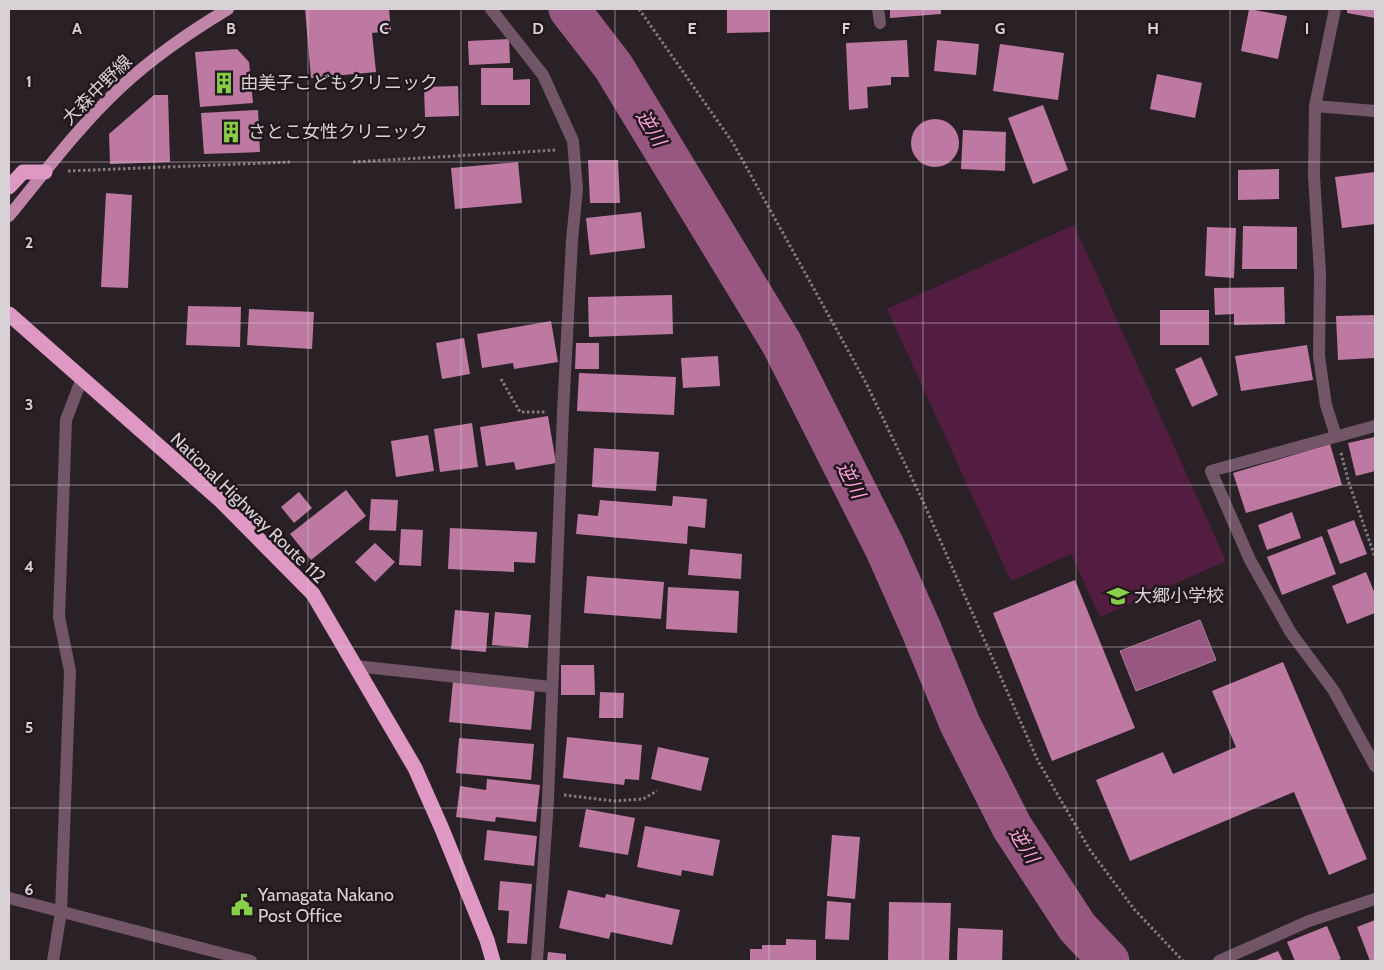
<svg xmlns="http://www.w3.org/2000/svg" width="1384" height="970" viewBox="0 0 1384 970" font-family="Cabin,'Noto Sans JP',sans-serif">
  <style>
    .green { fill: #531d41 }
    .water { fill: #985780; stroke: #ab7c9a }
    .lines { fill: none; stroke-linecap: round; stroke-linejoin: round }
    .river { stroke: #985780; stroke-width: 41 }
    .building { fill: #bd79a2 }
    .path { stroke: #837b7f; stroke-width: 3; stroke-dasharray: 2.5 2.5; stroke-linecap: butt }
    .minor { stroke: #725566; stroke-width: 12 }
    .major { stroke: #c085a8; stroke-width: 12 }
    .highway { stroke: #df98c3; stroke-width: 15 }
    .grid { fill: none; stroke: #d8d1d5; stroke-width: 1; stroke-opacity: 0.55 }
    .labels { text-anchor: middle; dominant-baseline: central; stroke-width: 5; stroke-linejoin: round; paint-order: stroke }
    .poi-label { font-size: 18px; fill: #d8d1d5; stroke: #21181d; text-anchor: start }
    .street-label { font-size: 18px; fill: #d8d1d5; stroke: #21181d }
    .water-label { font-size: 19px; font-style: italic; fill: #ffa1db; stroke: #21181d }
    .grid-label { font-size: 16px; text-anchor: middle; font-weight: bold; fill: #d8d1d5; stroke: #21181d; stroke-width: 5; stroke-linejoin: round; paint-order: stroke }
  </style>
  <rect width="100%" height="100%" fill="#2a2126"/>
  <polygon class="green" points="1074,225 1226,561 1100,617 1071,554 1011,581 887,309"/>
  <polygon class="water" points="1200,620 1216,660 1136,691 1120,651"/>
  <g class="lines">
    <polyline class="river" points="569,9 613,66 782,344 885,548 921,629 960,724 1012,827 1077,927 1109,961"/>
  </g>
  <g class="building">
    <polygon points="305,9 389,9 391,31 372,33 376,72 311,78"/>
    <polygon points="727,9 770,9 770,32 727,33"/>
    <polygon points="890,9 941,9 941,14 890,18"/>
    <polygon points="1249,9 1287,16 1278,59 1241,51"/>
    <polygon points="1347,9 1375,9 1375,18 1347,13"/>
    <polygon points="509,39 510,63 469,65 468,41"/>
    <polygon points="907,40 909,77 891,77 891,85 867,87 868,108 849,110 846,43"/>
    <polygon points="937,40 979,44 976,75 934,71"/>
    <polygon points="1000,44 1064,53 1058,100 993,91"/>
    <polygon points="237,49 249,62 253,103 200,107 195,52"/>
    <polygon points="481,68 513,68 513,80 530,79 530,105 481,105"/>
    <polygon points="1157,74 1202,83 1195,118 1150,109"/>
    <polygon points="458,86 459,116 425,117 424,87"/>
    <polygon points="154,95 168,95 170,162 110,164 109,134"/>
    <polygon points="1043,105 1068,170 1033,184 1008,118"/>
    <polygon points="258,110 260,152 204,154 201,113"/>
    <circle cx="935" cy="143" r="24"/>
    <polygon points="963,130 1006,132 1005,171 961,169"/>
    <polygon points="588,160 618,160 620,203 590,203"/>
    <polygon points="518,162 522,203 455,209 451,168"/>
    <polygon points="1279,169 1279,199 1238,200 1238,170"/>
    <polygon points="1375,172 1375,224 1342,228 1335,177"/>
    <polygon points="106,193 132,195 128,288 101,287"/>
    <polygon points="641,212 645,248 590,255 586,218"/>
    <polygon points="1243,226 1297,227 1297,269 1242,269"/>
    <polygon points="1207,227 1236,228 1234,278 1205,276"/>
    <polygon points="1284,287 1285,324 1234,325 1234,314 1215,315 1214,288"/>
    <polygon points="672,295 673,334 589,337 588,297"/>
    <polygon points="188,306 241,307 240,347 186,345"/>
    <polygon points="249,309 314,312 312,349 247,345"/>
    <rect x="1160" y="310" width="49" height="35"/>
    <polygon points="1375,315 1375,358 1338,360 1336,316"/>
    <polygon points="551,321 558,362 514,369 513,363 482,368 477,334"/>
    <polygon points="464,338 470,374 442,379 436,343"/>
    <polygon points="576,343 599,343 599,369 575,369"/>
    <polygon points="1307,345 1313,380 1241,391 1235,356"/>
    <polygon points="718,356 720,386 683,388 681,358"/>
    <polygon points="1201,357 1218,395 1192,407 1175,369"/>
    <polygon points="579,373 676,377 674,415 577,411"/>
    <polygon points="548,416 556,463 516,470 514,462 486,466 480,427"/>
    <polygon points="472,423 478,467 440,472 434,429"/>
    <polygon points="428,435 434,471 396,477 391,441"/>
    <polygon points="1375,437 1375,471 1356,476 1348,443"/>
    <polygon points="1330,444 1342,485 1246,513 1233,473"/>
    <polygon points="594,448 659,452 656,491 592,487"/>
    <polygon points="346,490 366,516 311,560 290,534"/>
    <polygon points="299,492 312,508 294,523 281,507"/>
    <polygon points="673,496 707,499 705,528 688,526 687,544 576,534 578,514 598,516 600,500 672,506"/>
    <polygon points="371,499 398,500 396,531 369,530"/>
    <polygon points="1292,512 1301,538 1267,550 1258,525"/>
    <polygon points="1354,520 1367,554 1340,564 1327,530"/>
    <polygon points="450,528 537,532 535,563 514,562 514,572 448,569"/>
    <polygon points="401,529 423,530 421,566 399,565"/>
    <polygon points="1322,536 1336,574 1282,595 1267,557"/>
    <polygon points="375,543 395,562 375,582 355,562"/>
    <polygon points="690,549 742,554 741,579 688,575"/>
    <polygon points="1366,572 1375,594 1375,613 1347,624 1332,586"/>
    <polygon points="587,576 664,582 661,619 584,613"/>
    <polygon points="1075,580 1135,728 1052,761 993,613"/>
    <polygon points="668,587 739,591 737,633 666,629"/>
    <polygon points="455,610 489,613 486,652 451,649"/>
    <polygon points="495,612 531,615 528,648 492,645"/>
    <polygon points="1283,662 1367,859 1329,875 1294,792 1130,861 1096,780 1163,752 1173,774 1236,747 1212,691"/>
    <polygon points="561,665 594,665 595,695 561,695"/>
    <polygon points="453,681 535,688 531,730 449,722"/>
    <polygon points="600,692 624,693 623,718 599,718"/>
    <polygon points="567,737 642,745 639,780 625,779 624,785 563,778"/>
    <polygon points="459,738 534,744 531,780 456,773"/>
    <polygon points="658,747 709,758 701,791 651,779"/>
    <polygon points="487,779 540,785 536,822 496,817 495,822 456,817 460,786 486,790"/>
    <polygon points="586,809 635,818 628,855 579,847"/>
    <polygon points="645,826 720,840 713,876 682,870 681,876 637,867"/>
    <polygon points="487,830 537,836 534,866 484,860"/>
    <polygon points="832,835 860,837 855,899 827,896"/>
    <polygon points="500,881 532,884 527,944 507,943 509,911 498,910"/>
    <polygon points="568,890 605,898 606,894 680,910 672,945 611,932 609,939 559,928"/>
    <polygon points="827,901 851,903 849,940 825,939"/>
    <polygon points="889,902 951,903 949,961 888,961"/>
    <polygon points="1375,920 1375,961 1370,961 1357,927"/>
    <polygon points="1327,926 1341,959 1336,961 1295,961 1287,942"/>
    <polygon points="958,928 1003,930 1002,961 957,961"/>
    <polygon points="786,939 816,940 816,961 750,961 750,949 762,949 762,945 786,945"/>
    <polygon points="1278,951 1283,961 1254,961"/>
    <polygon points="548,952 566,954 566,961 547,961"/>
  </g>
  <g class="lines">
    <g class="path">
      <polyline points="639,9 733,143 865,381 921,497 1038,761 1090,850 1134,909 1183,961"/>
      <polyline points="353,162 556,150"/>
      <polyline points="68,171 290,162"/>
      <polyline points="501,379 520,412 547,412"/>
      <polyline points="1341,453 1349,483 1375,557"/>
      <polyline points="564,795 614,801 643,799 657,791"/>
    </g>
    <g class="minor">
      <polyline points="491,9 543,75 573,141 577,189 572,240 563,412 548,800 537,961"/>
      <polyline points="878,9 880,23"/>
      <polyline points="1335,9 1315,106 1314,176 1320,273 1319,356 1326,405 1336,436"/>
      <polyline points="1315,106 1375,111"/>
      <polyline points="1375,426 1211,471 1250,560 1291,633 1334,691 1375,766"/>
      <polyline points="355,666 551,687"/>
      <polyline points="9,898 251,961"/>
      <polyline points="53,961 61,912 70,671 59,617 66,420 82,378"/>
      <polyline points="1219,961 1309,921 1375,899"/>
    </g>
    <path class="major" d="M9 216C45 172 79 126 121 87 151 59 193 30 228 9"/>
    <g class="highway">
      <polyline points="9,187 23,172 45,172"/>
      <polyline points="9,314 220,500 313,594 415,768 442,829 487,940 493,961"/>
    </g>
  </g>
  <path class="grid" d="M154 9V961M308 9V961M461 9V961M615 9V961M769 9V961M923 9V961M1076 9V961M1230 9V961M9 162H1375M9 323H1375M9 485H1375M9 647H1375M9 808H1375"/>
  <defs>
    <g id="building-bare" transform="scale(1.725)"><path d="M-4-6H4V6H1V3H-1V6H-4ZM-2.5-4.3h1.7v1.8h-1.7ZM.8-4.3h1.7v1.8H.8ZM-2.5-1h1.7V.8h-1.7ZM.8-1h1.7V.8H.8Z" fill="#88cf49" stroke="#21181d" stroke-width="2.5" paint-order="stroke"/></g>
    <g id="school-bare" transform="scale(1.725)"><path d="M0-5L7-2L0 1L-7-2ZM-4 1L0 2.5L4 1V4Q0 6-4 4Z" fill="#88cf49" stroke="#21181d" stroke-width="2.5" paint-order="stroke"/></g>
    <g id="civic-bare" transform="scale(1.725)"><path d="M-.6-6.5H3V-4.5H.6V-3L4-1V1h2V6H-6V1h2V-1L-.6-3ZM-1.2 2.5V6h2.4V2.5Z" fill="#88cf49" stroke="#21181d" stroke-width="2.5" paint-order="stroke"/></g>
  </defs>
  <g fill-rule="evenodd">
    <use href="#building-bare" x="224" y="83"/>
    <use href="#building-bare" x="231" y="132"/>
    <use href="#school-bare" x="1118" y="596"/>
    <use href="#civic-bare" x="242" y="905"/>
  </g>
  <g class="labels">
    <g class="poi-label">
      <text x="240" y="83">由美子こどもクリニック</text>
      <text x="248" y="132">さとこ女性クリニック</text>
      <text x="1134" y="596">大郷小学校</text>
      <text x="258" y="895">Yamagata Nakano<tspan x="258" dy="21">Post Office</tspan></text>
    </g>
    <g class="street-label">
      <text transform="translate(97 90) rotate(-45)">大森中野線</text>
      <text transform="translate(248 508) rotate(44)">National Highway Route 112</text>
    </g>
    <g class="water-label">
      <text transform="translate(651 128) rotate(59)">逆川</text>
      <text transform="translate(851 480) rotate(63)">逆川</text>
      <text transform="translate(1024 845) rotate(58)">逆川</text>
    </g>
  </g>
  <g class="grid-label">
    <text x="77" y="34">A</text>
    <text x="231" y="34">B</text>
    <text x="384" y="34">C</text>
    <text x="538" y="34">D</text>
    <text x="692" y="34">E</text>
    <text x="846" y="34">F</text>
    <text x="1000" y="34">G</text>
    <text x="1153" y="34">H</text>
    <text x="1307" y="34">I</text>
    <text x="29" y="87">1</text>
    <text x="29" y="248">2</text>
    <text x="29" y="410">3</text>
    <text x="29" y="572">4</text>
    <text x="29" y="733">5</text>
    <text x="29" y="895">6</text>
  </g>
  <rect width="1384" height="970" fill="none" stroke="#d8d1d5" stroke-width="20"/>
</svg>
